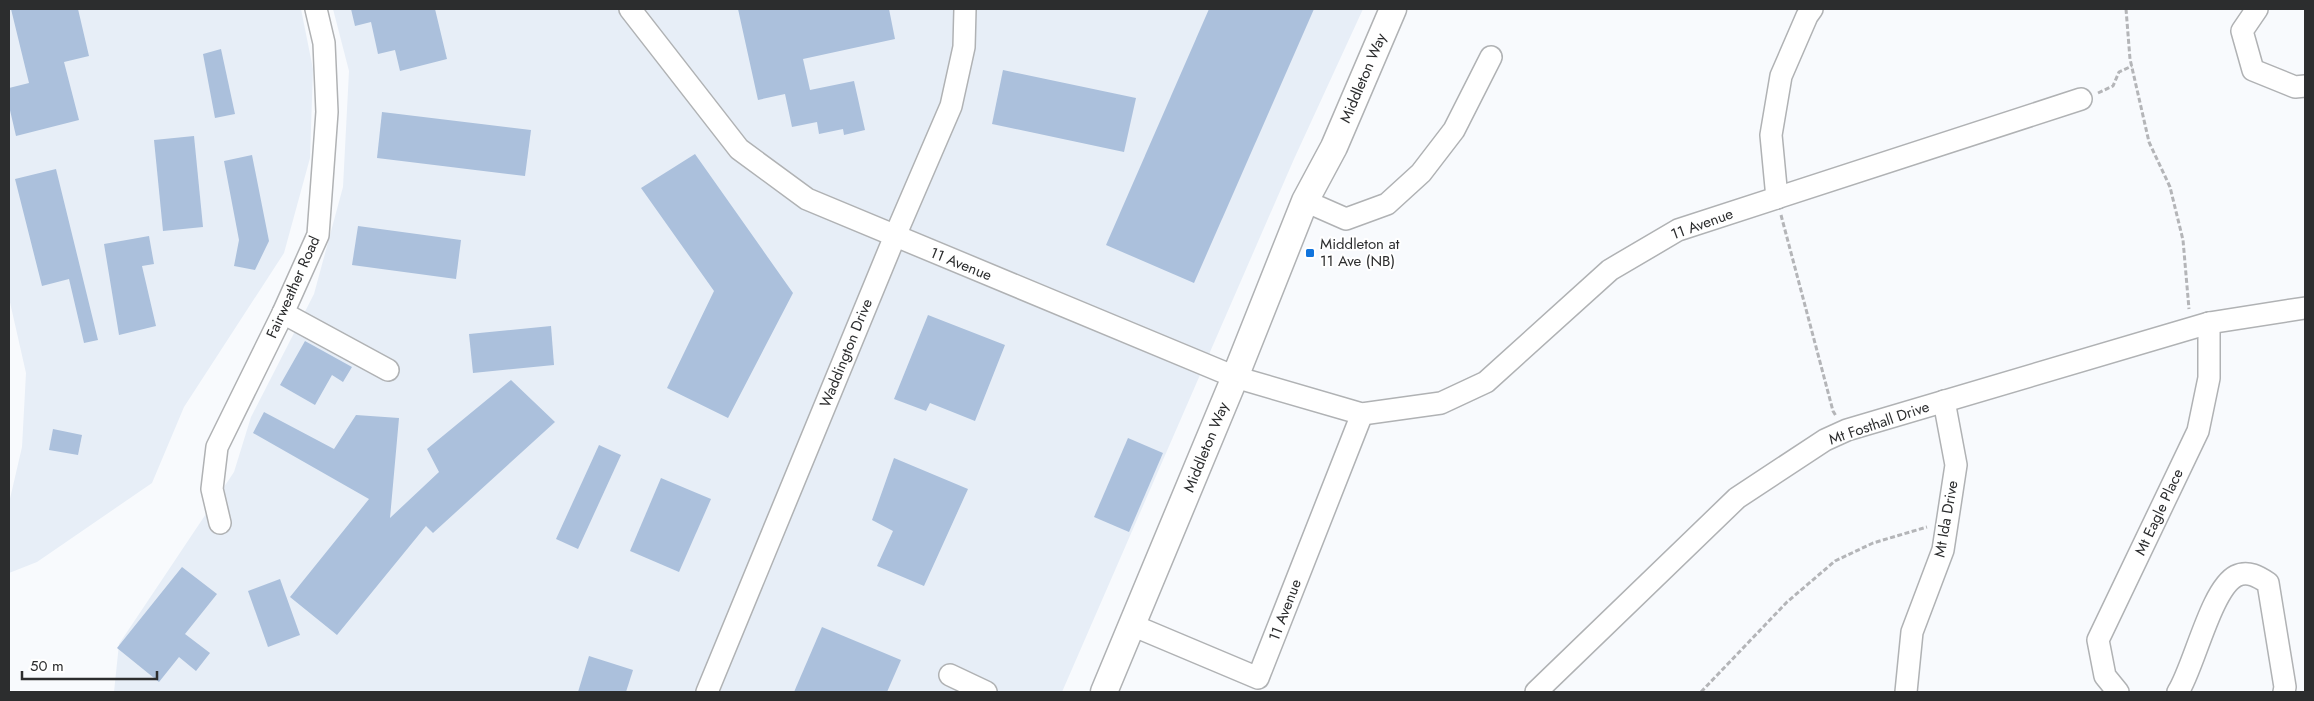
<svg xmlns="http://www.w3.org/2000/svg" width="2314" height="701" viewBox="0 0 2314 701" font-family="Jost,sans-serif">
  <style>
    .built { fill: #e7eef7 }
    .building { fill: #abc0dc }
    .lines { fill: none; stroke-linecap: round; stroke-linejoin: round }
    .minor-casing { stroke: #b0b2b4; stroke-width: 24 }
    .tertiary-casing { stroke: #b0b2b4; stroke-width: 29 }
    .path { stroke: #b4b5b8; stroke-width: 3; stroke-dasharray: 5 2.5; stroke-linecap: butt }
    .minor { stroke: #fff; stroke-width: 21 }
    .tertiary { stroke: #fff; stroke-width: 26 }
    .poi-dot { fill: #1174dd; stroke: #fff; stroke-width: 2 }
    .labels { text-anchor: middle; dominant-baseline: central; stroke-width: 4; stroke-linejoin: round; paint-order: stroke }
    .street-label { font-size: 15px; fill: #2c2d2e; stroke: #fff }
    .poi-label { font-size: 15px; fill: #2c2d2e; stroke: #fff; text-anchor: start }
  </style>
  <rect width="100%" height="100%" fill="#f8fafd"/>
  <g class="built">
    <polygon points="9,9 301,9 313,69 310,158 284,253 184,407 152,483 37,562 9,573 9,503 22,447 26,373 9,298"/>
    <polygon points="333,9 1363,9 1294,159 1062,692 114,692 119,644 234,472 251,417 314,294 343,187 349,71"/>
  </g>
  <g class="building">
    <polygon points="11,9 78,9 89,56 64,62 79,120 16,136 9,106 9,88 29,83"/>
    <polygon points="351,9 435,9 447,59 400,71 395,50 378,54 371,22 355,26"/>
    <polygon points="738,9 889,9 895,39 803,59 810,90 854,81 865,130 844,135 843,129 819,134 817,122 792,127 785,94 758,100"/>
    <polygon points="1209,9 1314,9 1194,283 1106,245"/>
    <polygon points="221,49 235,114 215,118 203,54"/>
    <polygon points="1003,70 1136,98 1124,152 992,124"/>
    <polygon points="382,112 531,130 525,176 377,158"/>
    <polygon points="194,136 203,227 163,231 154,140"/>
    <polygon points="695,154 793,293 728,418 667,388 714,291 641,188"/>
    <polygon points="252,155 269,241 255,270 234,266 239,240 224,161"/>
    <polygon points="56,169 98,340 84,343 69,279 42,286 15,179"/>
    <polygon points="358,226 461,240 456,279 352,265"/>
    <polygon points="149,236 154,264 142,266 156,326 119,335 104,244"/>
    <polygon points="928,315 1005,345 975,421 930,403 926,411 894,399"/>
    <polygon points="551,326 554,365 473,373 469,334"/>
    <polygon points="305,341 352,367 343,382 332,375 315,405 280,385"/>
    <polygon points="511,380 555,422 433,533 426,526 337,635 290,597 369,499 253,433 264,412 334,449 356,415 399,418 390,518 439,472 427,449"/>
    <polygon points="53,429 82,435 78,455 49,450"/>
    <polygon points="1128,438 1163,453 1129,532 1094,517"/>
    <polygon points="599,445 621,455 578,549 556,539"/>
    <polygon points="894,458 968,489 924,586 877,566 893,531 872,520"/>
    <polygon points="661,478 711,499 679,572 630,551"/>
    <polygon points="182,567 217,594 185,634 210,653 196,671 179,657 159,682 117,648"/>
    <polygon points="280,579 300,635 268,647 248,591"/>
    <polygon points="822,627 901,660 887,692 794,692"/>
    <polygon points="589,656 633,670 626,692 578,692"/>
  </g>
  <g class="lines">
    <g class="minor-casing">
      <g id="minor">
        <polyline points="630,9 739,149 807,199 1235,377 1362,414 1441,403 1486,382 1610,270 1678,230 2081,99"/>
        <polyline points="2257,9 2242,31 2253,70 2295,87 2305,86"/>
        <polyline points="1777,198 1771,135 1781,76 1807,16 1812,9"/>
        <polyline points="1305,201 1346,219 1387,204 1421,173 1454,130 1491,57"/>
        <polyline points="283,313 388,370"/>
        <polyline points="220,523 212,489 217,447 283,313 318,235 327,112 324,43 316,9"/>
        <polyline points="1132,625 1258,678 1362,414"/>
        <polyline points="950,675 986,692"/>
        <polyline points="707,692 895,236 951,106 964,47 965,9"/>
        <polyline points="1536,692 1737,498 1825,440 1847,430 2209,323 2305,308"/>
        <polyline points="1906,692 1912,632 1943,550 1956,465 1944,401"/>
        <polyline points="2118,692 2105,676 2098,640 2198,431 2209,378 2209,323"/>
        <path d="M2178 692C2194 667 2211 589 2236 576 2248 570 2259 577 2268 583L2285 687 2284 692"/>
      </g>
    </g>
    <g class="tertiary-casing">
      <polyline id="tertiary" points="1104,692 1235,377 1305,201 1334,147 1393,9"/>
    </g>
    <g class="path">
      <polyline points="2126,9 2130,59 2149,142 2170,187 2183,240 2189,309"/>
      <polyline points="2098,93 2113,86 2119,72 2132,66"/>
      <polyline points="1781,215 1833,411 1836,416"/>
      <polyline points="1701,692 1787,602 1835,561 1873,543 1927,527"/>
    </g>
    <use href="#minor" class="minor"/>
    <use href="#tertiary" class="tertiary"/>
  </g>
  <rect class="poi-dot" x="1305" y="248" width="10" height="10" rx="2.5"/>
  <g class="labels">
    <g class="street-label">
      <text transform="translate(1363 78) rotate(-67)">Middleton Way</text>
      <text transform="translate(1702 224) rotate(-20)">11 Avenue</text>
      <text transform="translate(961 264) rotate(22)">11 Avenue</text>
      <text transform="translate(293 287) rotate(-66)">Fairweather Road</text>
      <text transform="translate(846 353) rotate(-68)">Waddington Drive</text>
      <text transform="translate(1879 423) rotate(-19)">Mt Fosthall Drive</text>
      <text transform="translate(1206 447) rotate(-68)">Middleton Way</text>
      <text transform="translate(2159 512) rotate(-65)">Mt Eagle Place</text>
      <text transform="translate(1946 519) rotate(-80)">Mt Ida Drive</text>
      <text transform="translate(1285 610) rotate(-69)">11 Avenue</text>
    </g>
    <g class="poi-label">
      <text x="1320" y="244">Middleton at<tspan x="1320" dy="17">11 Ave (NB)</tspan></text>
    </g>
  </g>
  <rect width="2314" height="701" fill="none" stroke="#2c2d2e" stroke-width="20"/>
  <path d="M22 671v8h135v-8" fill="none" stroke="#2c2d2e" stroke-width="2.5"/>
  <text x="30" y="671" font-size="15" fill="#2c2d2e" stroke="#ffffff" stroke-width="4" paint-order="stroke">50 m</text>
</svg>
